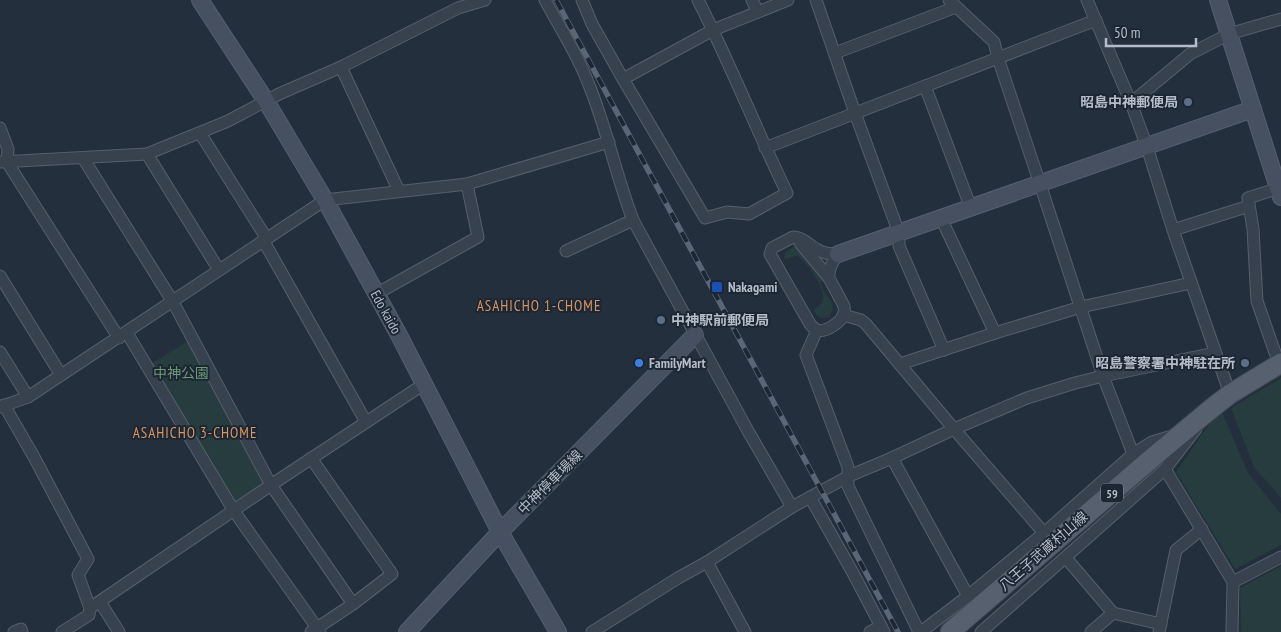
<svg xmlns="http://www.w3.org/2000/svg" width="1281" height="632" viewBox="0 0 1281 632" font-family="'PT Sans Narrow','Noto Sans JP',sans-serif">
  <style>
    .green { fill: #263c3f }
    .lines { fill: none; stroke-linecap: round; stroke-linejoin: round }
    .street-casing { stroke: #565f6c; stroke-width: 13 }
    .secondary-casing { stroke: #565f6c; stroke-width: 18 }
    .primary-casing { stroke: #414a57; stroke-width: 21 }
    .street { stroke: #38414e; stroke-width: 11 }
    .secondary { stroke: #465061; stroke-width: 16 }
    .primary { stroke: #56606e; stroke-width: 19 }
    .rail-casing { stroke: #5a6575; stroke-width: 5.5 }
    .rail { stroke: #1d2633; stroke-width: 4; stroke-dasharray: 11; stroke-linecap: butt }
    .service-dot { fill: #5c6f8a; stroke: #1d2633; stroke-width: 2 }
    .transit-dot { fill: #1a4fb4; stroke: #1d2633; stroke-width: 2 }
    .shop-dot { fill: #3f7fe0; stroke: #1d2633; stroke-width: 2 }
    .labels { text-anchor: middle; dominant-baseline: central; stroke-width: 4; stroke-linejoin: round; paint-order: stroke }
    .shield { fill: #1d2633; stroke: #878f9c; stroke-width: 1 }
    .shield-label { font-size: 12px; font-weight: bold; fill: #b4bcc9 }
    .poi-label { font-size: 14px; font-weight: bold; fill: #b4bcc9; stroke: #1d2633; text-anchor: start }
    .street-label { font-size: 14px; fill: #b4bcc9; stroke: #1d2633 }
    .park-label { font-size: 14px; fill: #6b9a76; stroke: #1d2633 }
    .neighbourhood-label { font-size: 15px; letter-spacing: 1px; fill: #d59563; stroke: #1d2633 }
  </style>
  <rect width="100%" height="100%" fill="#242f3e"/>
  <g class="green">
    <path d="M796 247 822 274C822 275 821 281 821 283 823 297 840 302 829 317L821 318 816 315 814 310C819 306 823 303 823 297 824 287 806 260 797 256 792 256 789 259 785 259L784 257C785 251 790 248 796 247Z"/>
    <polygon points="190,340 266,484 233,506 149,365"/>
    <polygon points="1281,378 1281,498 1254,467 1231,408"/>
    <polygon points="1222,412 1248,473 1281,514 1281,545 1235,569 1176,472 1214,417"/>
    <polygon points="1281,566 1281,632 1241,632 1240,588"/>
  </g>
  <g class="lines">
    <g class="street-casing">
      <g id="street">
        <path d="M545 0C560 28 578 55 589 85 607 129 616 176 633 220L748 431 792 507"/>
        <path d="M582 0 592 24 623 79 705 218 727 212 749 214 787 193C756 129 730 63 698 0"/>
        <polyline points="752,0 758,12"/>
        <polyline points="816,0 855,113 899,233 899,246 944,350"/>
        <polyline points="949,0 994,42 998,58 1040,184 1103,376 1133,454"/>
        <polyline points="1087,0 1131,103 1147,147 1173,230 1230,394"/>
        <polyline points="835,53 956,7"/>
        <polyline points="341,67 399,191"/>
        <polyline points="623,79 713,30 788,0"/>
        <polyline points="925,86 971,208"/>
        <polyline points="1131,103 1190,54 1229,34 1281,19"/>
        <polyline points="0,128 8,149 7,162 119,338"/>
        <polyline points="200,133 267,239"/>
        <polyline points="765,148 1096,20"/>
        <polyline points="147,154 219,270"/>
        <polyline points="83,158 173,302 271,485 353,604"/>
        <polyline points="0,162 147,154 228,121 279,94 341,67 458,8 485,0"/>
        <polyline points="1279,188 1248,198 1253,229 1257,301 1279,364"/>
        <polyline points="941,218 995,333"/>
        <polyline points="1173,230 1249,206"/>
        <path d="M793 237C804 237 809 246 818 250 824 254 831 254 838 254 833 262 828 269 829 278L844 306C844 309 845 310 844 314 841 322 826 333 817 330 814 329 812 326 810 324L770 254 772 248Z"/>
        <polyline points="263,240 366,422"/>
        <polyline points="800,243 829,278"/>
        <polyline points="566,251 633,220"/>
        <polyline points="0,276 61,375"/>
        <polyline points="376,294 478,237 467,184"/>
        <polyline points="843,315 861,320 866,324 954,429 1044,533"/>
        <polyline points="817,330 806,355 848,467 848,486 919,632"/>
        <polyline points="127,333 234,511 320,632"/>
        <polyline points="0,352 28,397"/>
        <polyline points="900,364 995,333 1081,307 1191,283"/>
        <polyline points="4,405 34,457 88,559 78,575 90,608 89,615 62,632"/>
        <polyline points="0,407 28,397 325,200 467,184 609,142"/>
        <polyline points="892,458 968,596"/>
        <polyline points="1165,469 1233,582 1232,632"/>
        <polyline points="810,497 853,573 884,632"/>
        <polyline points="1066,558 1113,613 1091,632"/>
        <polyline points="707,562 745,632"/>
        <polyline points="1233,582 1281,557"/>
        <polyline points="100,602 119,632"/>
        <polyline points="90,608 271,485 424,384"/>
        <polyline points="1113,613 1161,624"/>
        <polyline points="14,632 21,629 22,632"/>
        <polyline points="311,632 353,604 392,574 311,458"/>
        <polyline points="592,632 678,578 707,562 792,507 849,476 892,458 954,429 1027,398 1075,383 1103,376 1215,353"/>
        <polyline points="870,632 881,626"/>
        <polyline points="921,632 968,596 1044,533 1133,454 1152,442 1172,436"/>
        <polyline points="981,632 1165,469 1196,429"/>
        <polyline points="1159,632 1176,550 1202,529"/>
      </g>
    </g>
    <g class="secondary-casing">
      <g id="secondary">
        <polyline points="200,0 266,101 325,200 400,337 500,532 558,632"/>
        <polyline points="1218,0 1281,197"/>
        <polyline points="838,254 1253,109"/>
        <polyline points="407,632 500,532 695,335"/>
      </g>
    </g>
    <g class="primary-casing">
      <polyline id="primary" points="950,632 1152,458 1212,408 1230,394 1281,363"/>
    </g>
    <use href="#street" class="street"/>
    <use href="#secondary" class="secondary"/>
    <use href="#primary" class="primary"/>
    <g class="rail-casing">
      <polyline id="rail" points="556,0 898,632"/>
    </g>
    <use href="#rail" class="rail"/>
  </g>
  <g class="service-dot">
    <circle cx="1188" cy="102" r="5"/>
    <circle cx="661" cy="320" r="5"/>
    <circle cx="1245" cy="363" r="5"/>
  </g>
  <rect class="transit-dot" x="711" y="281" width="12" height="12" rx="2.5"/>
  <circle class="shop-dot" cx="639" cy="363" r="5"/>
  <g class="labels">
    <rect class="shield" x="1101" y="483.5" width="22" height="19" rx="4"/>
    <g class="shield-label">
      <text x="1112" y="493">59</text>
    </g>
    <g class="poi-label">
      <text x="1178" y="102" text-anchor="end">昭島中神郵便局</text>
      <text x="728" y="287">Nakagami</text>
      <text x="671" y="320">中神駅前郵便局</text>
      <text x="649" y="363">FamilyMart</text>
      <text x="1235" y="363" text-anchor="end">昭島警察署中神駐在所</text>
    </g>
    <g class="street-label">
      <text transform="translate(386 312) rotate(61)">Edo kaido</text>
      <text transform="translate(550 482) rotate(-45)">中神停車場線</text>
      <text transform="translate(1043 551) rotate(-41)">八王子武蔵村山線</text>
    </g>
    <g class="park-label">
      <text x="181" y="373">中神公園</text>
    </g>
    <g class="neighbourhood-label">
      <text x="539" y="305">ASAHICHO 1-CHOME</text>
      <text x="195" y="432">ASAHICHO 3-CHOME</text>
    </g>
  </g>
  <path d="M1106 38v8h90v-8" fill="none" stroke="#b4bcc9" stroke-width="2.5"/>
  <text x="1114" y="38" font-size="15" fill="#b4bcc9" stroke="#1d2633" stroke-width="4" paint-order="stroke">50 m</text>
</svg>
